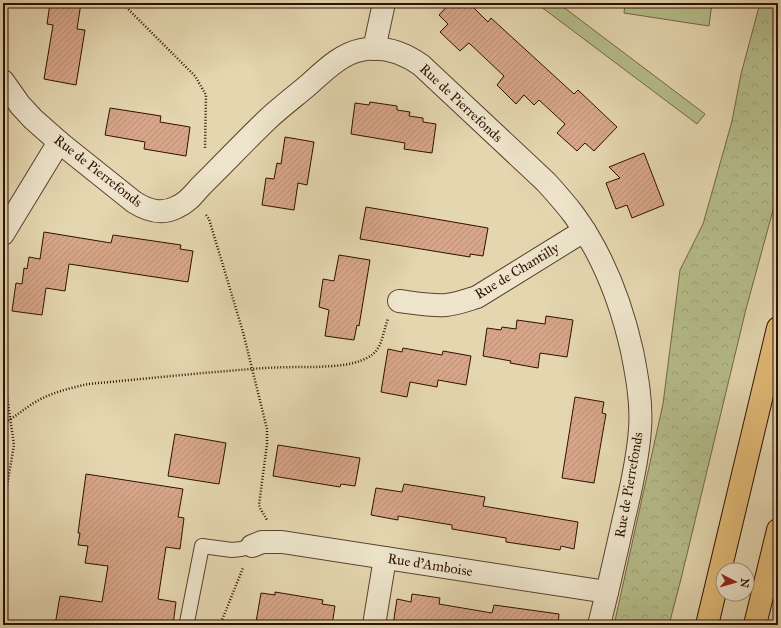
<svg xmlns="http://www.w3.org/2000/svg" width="781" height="628" viewBox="0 0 781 628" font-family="'IM FELL Great Primer',serif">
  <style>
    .forest { fill: url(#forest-crowns); stroke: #726646 }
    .pitch { fill: #b5bd8a; stroke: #726646 }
    .building { fill: url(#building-hatch); stroke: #2f1003 }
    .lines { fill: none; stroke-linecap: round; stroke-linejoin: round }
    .service-casing { stroke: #5c422e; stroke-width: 16 }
    .minor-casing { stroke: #5c422e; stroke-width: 24 }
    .trunk-casing { stroke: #2f1003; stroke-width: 24 }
    .path { stroke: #2f1003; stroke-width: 2.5; stroke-dasharray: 1 2; stroke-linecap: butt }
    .service { stroke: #ede4cb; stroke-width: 14 }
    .minor { stroke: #ede4cb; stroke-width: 22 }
    .trunk { stroke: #e2bb78; stroke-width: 22 }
    .labels { text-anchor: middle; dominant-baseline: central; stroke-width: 3; stroke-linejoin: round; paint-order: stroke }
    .street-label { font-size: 14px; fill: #2f1003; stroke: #ede4cb }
  </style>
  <defs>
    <pattern id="forest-crowns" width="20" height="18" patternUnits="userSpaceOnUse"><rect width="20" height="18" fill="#b5bd8a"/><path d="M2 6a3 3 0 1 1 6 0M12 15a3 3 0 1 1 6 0" fill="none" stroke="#9ca175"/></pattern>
    <pattern id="building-hatch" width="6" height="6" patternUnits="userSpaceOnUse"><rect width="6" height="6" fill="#d7a68a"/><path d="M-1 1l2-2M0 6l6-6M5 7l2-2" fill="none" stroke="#b98e75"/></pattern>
  </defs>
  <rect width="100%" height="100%" fill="#e4d6af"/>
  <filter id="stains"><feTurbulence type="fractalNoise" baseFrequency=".005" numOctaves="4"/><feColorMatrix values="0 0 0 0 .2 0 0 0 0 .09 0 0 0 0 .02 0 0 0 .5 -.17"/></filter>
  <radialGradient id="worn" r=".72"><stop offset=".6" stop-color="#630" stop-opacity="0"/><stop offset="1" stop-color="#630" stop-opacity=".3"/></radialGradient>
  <polygon class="forest" points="760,3 778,3 778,192 746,309 681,579 669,625 614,625 663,404 680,270 703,224 732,121 741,74"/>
  <g class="pitch">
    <polygon points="536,3 558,3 705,114 697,124"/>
    <polygon points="625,3 712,3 709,26 624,13"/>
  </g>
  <g class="building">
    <polygon points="50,3 81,3 77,29 85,30 76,85 44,79 53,25 47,24"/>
    <polygon points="450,3 469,3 488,22 491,18 574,94 578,90 617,127 594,151 585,143 577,151 557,133 565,124 539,100 534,105 524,95 516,104 497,85 504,76 469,43 460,51 440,32 448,24 439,15"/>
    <polygon points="370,102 397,106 397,110 410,112 409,116 423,118 423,122 436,124 432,153 404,149 405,143 351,134 355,103 369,105"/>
    <polygon points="110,108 161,116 160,122 190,127 186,156 144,149 145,142 105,135"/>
    <polygon points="285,137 314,142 307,185 298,183 294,210 262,205 266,178 274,179 277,163 281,164"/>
    <polygon points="644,153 664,205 632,218 627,205 616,209 606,183 620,178 609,167"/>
    <polygon points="366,207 488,228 483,256 470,254 470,257 360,239"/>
    <polygon points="44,232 111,243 113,235 181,245 180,249 193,251 188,282 69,264 65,291 46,288 42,315 12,311 16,283 22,284 24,268 27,269 29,257 40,259"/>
    <polygon points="339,255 370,260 359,326 357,325 354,340 325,336 329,310 319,307 323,279 334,281"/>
    <polygon points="546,316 573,320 567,357 540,353 538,368 510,363 511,361 483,356 487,328 501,330 502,327 516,329 517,320 545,324"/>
    <polygon points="403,348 442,355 443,351 471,356 466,385 438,380 437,387 410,382 407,397 381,392 388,349 402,352"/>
    <polygon points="575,397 604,402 602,413 606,414 594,483 562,478"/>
    <polygon points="175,434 226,443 219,484 168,476"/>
    <polygon points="278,445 360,458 355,486 341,484 340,487 273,476"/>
    <polygon points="86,474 183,489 178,517 184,518 180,549 166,547 158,599 176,602 173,625 55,625 60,596 102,602 108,566 85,563 88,546 78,545 80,533 78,533"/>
    <polygon points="404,484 485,497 483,506 578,522 574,549 561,546 560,550 506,542 506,538 452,529 452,525 398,516 398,520 371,515 376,488 402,492"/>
    <polygon points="275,592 323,600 322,604 335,606 332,625 277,625 256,622 261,593 275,595"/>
    <polygon points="412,594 440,598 439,604 492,613 494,605 559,614 558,625 393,625 397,599 411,602"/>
  </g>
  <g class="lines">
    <g class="service-casing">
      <polyline id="service" points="187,622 202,546 232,550 241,549 252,546"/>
    </g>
    <g class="minor-casing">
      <g id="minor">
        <polyline points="374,49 384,3"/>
        <path d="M3 81 20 105 33 119 59 142 134 202C148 211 162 215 177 207 187 203 193 195 200 187 205 182 210 177 215 172 233 154 250 136 269 118 281 107 294 97 306 87 322 73 340 54 361 50 383 45 404 53 421 65L546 182C556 193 565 203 574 215 603 255 621 302 632 351 637 376 642 403 640 429 638 459 631 489 624 518 616 554 608 590 599 625"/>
        <polyline points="3,234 59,142"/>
        <path d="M399 301C415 303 431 306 446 305 457 304 467 300 477 297L574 237 585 231"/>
        <polyline points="252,546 262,542 282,542 607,592"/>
        <polyline points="374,625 385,558"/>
      </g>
    </g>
    <g class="trunk-casing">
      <g id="trunk">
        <polyline points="707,625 778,328"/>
        <polyline points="755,625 778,530"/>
      </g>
    </g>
    <g class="path">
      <polyline points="122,3 195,76 206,95 205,148"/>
      <polyline points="206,215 209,219 243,332 267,429 267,444 259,505 260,508 267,520"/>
      <polyline points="3,322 7,326 7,396 14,445 3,510"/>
      <path d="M3 424C15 417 25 408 37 401 53 392 71 388 88 384 143 379 198 373 252 369 273 367 295 367 316 367 333 366 351 366 367 358 383 350 382 334 388 319"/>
      <polyline points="220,625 243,568"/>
    </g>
    <use href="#service" class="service"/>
    <use href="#minor" class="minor"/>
    <use href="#trunk" class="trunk"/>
  </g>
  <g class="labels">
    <g class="street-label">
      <text transform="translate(461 103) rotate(43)">Rue de Pierrefonds</text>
      <text transform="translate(98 171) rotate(38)">Rue de Pierrefonds</text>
      <text transform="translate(517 271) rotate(-31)">Rue de Chantilly</text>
      <text transform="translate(629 485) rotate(-80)">Rue de Pierrefonds</text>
      <text transform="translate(430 565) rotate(9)">Rue d'Amboise</text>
    </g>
  </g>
  <rect width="781" height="628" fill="none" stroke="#e4d6af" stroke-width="16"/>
  <rect x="4" y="4" width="773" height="620" fill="none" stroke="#2f1003" stroke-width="2"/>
  <rect x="8" y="8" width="765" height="612" fill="none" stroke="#2f1003"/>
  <g transform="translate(735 582) rotate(96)"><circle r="19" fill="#ede4cb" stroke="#a18f7b"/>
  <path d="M0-3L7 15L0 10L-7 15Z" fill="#8f2418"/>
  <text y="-6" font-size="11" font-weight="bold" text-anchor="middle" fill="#2f1003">N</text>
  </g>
  <rect width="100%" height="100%" filter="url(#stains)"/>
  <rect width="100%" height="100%" fill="url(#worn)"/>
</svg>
